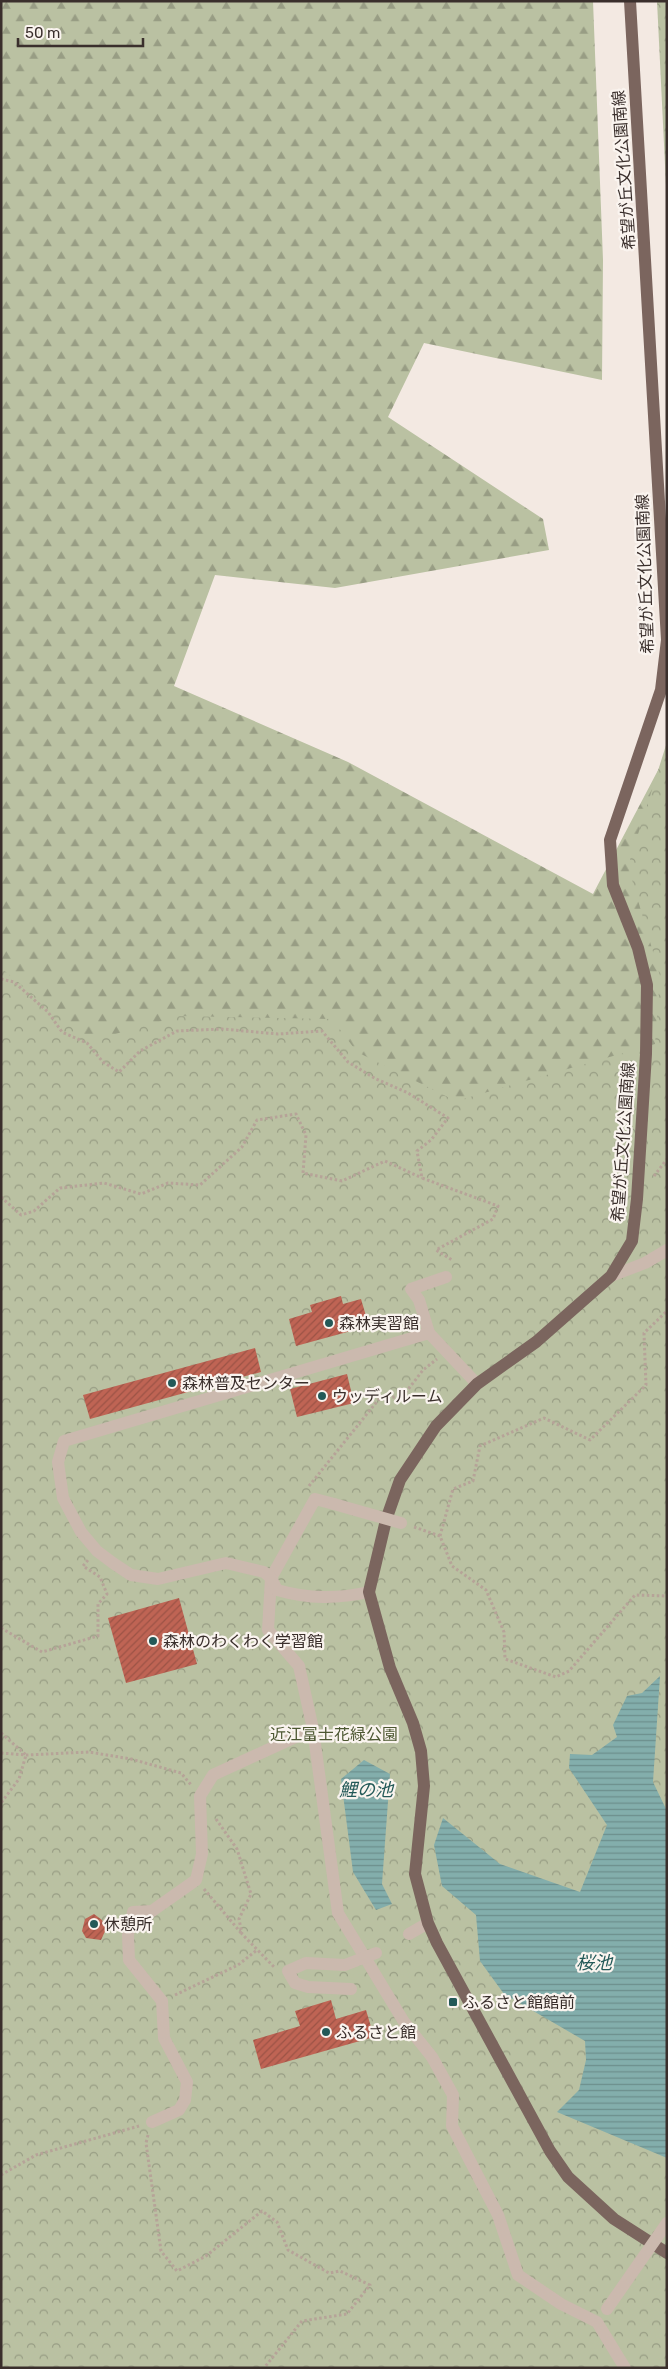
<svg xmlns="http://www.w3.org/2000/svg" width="668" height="2369" viewBox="0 0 668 2369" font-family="Rubik,'Noto Sans JP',sans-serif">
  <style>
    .forest { fill: url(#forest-firs) }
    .park { fill: url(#park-crowns) }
    .water { fill: url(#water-rules) }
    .building { fill: url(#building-hatch) }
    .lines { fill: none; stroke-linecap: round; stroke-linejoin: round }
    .path { stroke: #b6a398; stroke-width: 3; stroke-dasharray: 2.5 2.5; stroke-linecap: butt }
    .minor { stroke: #cbb9ae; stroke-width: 12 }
    .major { stroke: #7b655e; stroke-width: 12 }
    .minor-bridge { stroke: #cbb9ae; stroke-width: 12 }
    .poi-dot { fill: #235958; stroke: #faf4ef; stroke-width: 2 }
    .labels { text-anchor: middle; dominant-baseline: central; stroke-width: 4.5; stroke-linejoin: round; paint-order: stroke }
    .street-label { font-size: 16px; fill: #3a2f2c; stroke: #faf4ef }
    .poi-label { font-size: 16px; fill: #3a2f2c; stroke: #faf4ef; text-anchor: start }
    .park-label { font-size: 16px; fill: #4c5731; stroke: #faf4ef }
    .water-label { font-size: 18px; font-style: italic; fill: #235958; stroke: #faf4ef }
  </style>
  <defs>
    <pattern id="forest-firs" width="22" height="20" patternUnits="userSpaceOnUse" patternTransform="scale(1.25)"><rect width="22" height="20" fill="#bac1a2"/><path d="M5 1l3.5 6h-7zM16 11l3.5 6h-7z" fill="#989d84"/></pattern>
    <pattern id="park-crowns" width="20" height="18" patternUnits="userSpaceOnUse" patternTransform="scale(1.25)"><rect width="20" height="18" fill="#bac1a2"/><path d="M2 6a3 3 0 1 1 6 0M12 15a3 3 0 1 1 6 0" fill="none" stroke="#989d84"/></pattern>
    <pattern id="water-rules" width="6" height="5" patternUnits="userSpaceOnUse" patternTransform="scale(1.25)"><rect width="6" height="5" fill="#83aeac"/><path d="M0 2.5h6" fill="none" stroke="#6c8e8c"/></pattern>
    <pattern id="building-hatch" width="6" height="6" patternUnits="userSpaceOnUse" patternTransform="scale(1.25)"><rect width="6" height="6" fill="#bf6454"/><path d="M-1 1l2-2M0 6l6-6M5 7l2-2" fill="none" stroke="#9c5346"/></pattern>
  </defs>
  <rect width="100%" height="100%" fill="#f3e9e2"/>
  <polygon class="forest" points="1,1 593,1 603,260 602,380 424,343 388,417 543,519 549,550 335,588 215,575 174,686 348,762 593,894 667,753 667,1167 1,2368"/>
  <g class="park">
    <polygon points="657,1 667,1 667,206"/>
    <polygon points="667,742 667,2368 1,2368 1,968 90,1041 180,1016 332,1019 357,1052 456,1101 655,1044 660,976 628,866"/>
  </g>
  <g class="water">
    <polygon points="660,1676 653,1782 667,1811 667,2158 557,2112 579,2090 586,2060 585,2041 504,1994 480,1961 476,1915 442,1886 434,1845 443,1818 500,1864 580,1892 607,1825 569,1768 570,1754 592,1755 617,1737 613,1725 627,1696 642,1693"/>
    <polygon points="364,1760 390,1774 382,1884 392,1904 376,1910 353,1872 341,1779"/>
  </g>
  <g class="building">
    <polygon points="341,1296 343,1304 361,1299 369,1326 296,1346 289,1319 312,1312 310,1305"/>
    <polygon points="255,1348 261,1372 90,1419 83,1395"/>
    <polygon points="347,1374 354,1403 297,1417 290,1389"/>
    <polygon points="179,1598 197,1664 126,1683 108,1618"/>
    <polygon points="94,1914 102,1920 106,1929 101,1940 86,1938 82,1931 85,1919"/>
    <polygon points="331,2000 336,2019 366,2010 374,2037 261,2069 253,2040 300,2026 295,2011"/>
  </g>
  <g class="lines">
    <g class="path">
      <polyline points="1,979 14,982 48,1012 62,1032 87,1043 103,1062 119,1072 140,1051 177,1031 222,1029 278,1034 322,1031 348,1062 376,1079 408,1093 448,1118 431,1140 417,1151 422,1178 498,1206 493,1219 436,1250 452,1260"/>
      <polyline points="654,1176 667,1159"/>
      <polyline points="1,1197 21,1215 34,1211 60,1188 104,1183 141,1194 168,1183 200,1185 242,1147 257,1120 296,1114 306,1135 303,1173 342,1181 385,1161 422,1178"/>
      <polyline points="309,1486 379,1399 403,1396 423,1370 437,1359"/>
      <polyline points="414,1527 440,1536 452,1566 486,1590 504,1632 505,1659 556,1677 569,1671 635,1595 667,1596"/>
      <polyline points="440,1536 453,1489 473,1481 480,1446 544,1418 590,1440 646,1385 644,1333 667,1311"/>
      <polyline points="1,1628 42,1652 98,1636 98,1604 107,1594 100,1577 83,1566 88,1560"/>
      <polyline points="1,1733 26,1755 19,1779 1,1803"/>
      <polyline points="1,1753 26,1755 89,1752 131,1759 181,1773 192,1786"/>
      <polyline points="216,1819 237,1849 251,1894 239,1919 242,1934 275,1968"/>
      <polyline points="204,1889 242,1934"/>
      <polyline points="175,1995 238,1965 257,1950"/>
      <polyline points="148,2135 146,2143 161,2251 177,2271 206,2256 262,2211 277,2222 288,2250 329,2273 340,2271 370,2285 347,2314 302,2321 264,2368"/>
      <polyline points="1,2175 36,2155 139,2126"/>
    </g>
    <g class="minor">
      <polyline points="611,1276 645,1263 667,1250"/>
      <polyline points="429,1333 419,1300 411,1289 446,1277"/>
      <polyline points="334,1504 315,1499 271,1578 268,1630 299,1666 313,1729 338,1913 404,2022 432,2057 453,2095 452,2126 498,2215 518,2275 561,2304 597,2322 625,2368"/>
      <path d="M369 1592C337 1599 309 1599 277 1590L271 1578 264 1572 226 1563 158 1579 131 1575 113 1563 97 1551 81 1532 63 1498 58 1462 64 1441 429 1333 477 1384"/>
      <polyline points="409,1934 428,1923"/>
      <polyline points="351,1989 308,1987 295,1983 288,1971 306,1963 345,1965 376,1953"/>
      <polyline points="152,2122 179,2110 185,2100 187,2082 164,2038 162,2001 129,1960 128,1935 133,1912 152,1911 196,1880 202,1854 200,1796 213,1775 313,1729"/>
    </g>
    <polyline class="major" points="630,1 667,640 661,690 610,840 613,885 638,948 647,985 646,1054 637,1199 632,1241 611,1276 536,1342 477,1384 436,1426 400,1480 386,1520 369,1592 390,1668 413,1723 421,1751 424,1786 415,1874 428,1923 437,1943 550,2151 568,2177 614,2219 667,2253"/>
    <g class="minor-bridge">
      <polyline points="334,1504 401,1523"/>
      <polyline points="607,2309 667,2223"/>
    </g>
  </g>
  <g class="poi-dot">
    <circle cx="329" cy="1323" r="5"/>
    <circle cx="172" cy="1383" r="5"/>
    <circle cx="322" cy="1396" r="5"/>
    <circle cx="153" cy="1641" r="5"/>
    <circle cx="94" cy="1924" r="5"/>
    <rect x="448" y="1997" width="10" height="10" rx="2.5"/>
    <circle cx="326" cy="2032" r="5"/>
  </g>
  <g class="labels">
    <g class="street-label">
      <text transform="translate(624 170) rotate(-94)">希望が丘文化公園南線</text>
      <text transform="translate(645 574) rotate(-92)">希望が丘文化公園南線</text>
      <text transform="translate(623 1142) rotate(-86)">希望が丘文化公園南線</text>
    </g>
    <g class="poi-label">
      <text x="339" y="1323">森林実習館</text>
      <text x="182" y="1383">森林普及センター</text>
      <text x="332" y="1396">ウッディルーム</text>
      <text x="163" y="1641">森林のわくわく学習館</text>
      <text x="104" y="1924">休憩所</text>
      <text x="463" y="2002">ふるさと館館前</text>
      <text x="336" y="2032">ふるさと館</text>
    </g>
    <g class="park-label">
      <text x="334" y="1734">近江富士花緑公園</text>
    </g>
    <g class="water-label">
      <text x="366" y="1790">鯉の池</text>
      <text x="594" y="1963">桜池</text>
    </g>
  </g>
  <rect width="668" height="2369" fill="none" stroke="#3a2f2c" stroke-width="5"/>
  <path d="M18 38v8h125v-8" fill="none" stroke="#3a2f2c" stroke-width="2.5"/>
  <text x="25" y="38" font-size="15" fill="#3a2f2c" stroke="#faf4ef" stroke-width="4" paint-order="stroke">50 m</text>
</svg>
